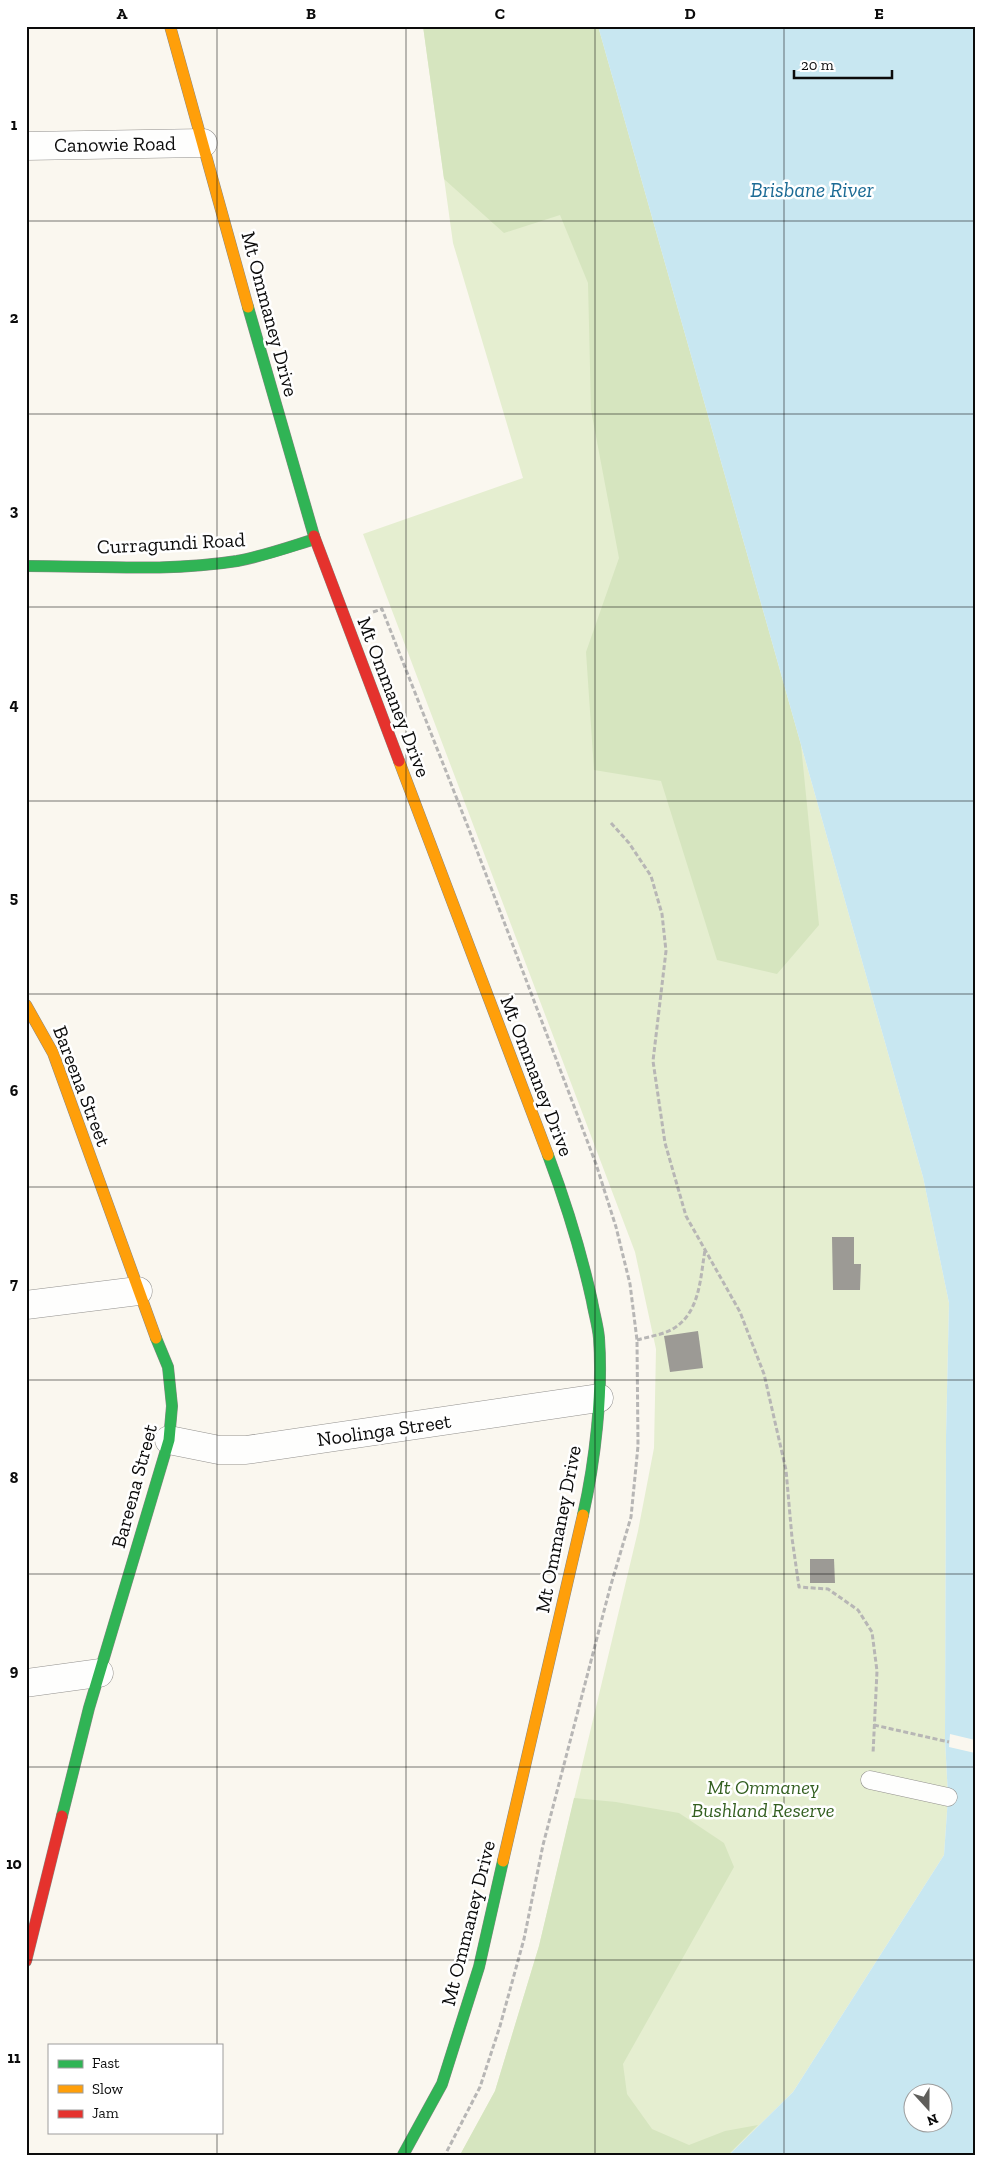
<svg xmlns="http://www.w3.org/2000/svg" width="1001" height="2181" viewBox="0 0 1001 2181" font-family="'Zilla Slab',serif">
  <style>
    .green { fill: #e5eed0 }
    .forest { fill: #d6e5bf }
    .water { fill: #c8e7f1; fill-rule: evenodd }
    .pier { fill: #faf7ef }
    .building { fill: #9c9a95 }
    .lines { fill: none; stroke-linecap: round; stroke-linejoin: round }
    .lane-casing { stroke: #93918e; stroke-width: 19 }
    .street-casing { stroke: #93918e; stroke-width: 29 }
    .fast-casing { stroke: #898884; stroke-width: 12 }
    .slow-casing { stroke: #898884; stroke-width: 12 }
    .jam-casing { stroke: #898884; stroke-width: 12 }
    .path { stroke: #b7b6b5; stroke-width: 3; stroke-dasharray: 5 2.5; stroke-linecap: butt }
    .lane { stroke: #fefefd; stroke-width: 18 }
    .street { stroke: #fefefd; stroke-width: 28 }
    .fast { stroke: #30b455; stroke-width: 11 }
    .slow { stroke: #ff9f0a; stroke-width: 11 }
    .jam { stroke: #e5322d; stroke-width: 11 }
    .grid { fill: none; stroke: #0b0b0b; stroke-width: 1; stroke-opacity: 0.55 }
    .labels { text-anchor: middle; dominant-baseline: central; stroke-width: 5; stroke-linejoin: round; paint-order: stroke }
    .street-label { font-size: 20px; fill: #0b0b0b; stroke: #fff }
    .park-label { font-size: 20px; font-style: italic; fill: #335f20; stroke: #fff }
    .water-label { font-size: 21px; font-style: italic; fill: #1c6b95; stroke: #fff }
    .neatline { fill: none; stroke: #0b0b0b; stroke-width: 2 }
    .grid-label { font-size: 16px; text-anchor: middle; font-weight: bold; fill: #0b0b0b }
  </style>
  <rect width="100%" height="100%" fill="#faf7ef"/>
  <polygon class="green" points="423,26 598,26 923,1177 949,1303 946,1436 945,1739 948,1797 944,1855 793,2092 729,2155 460,2155 495,2091 539,1946 638,1531 654,1448 656,1349 635,1252 363,534 523,478 453,243"/>
  <g class="forest">
    <polygon points="423,26 598,26 801,745 819,925 777,974 717,960 661,781 594,770 586,652 619,558 591,410 588,283 560,215 504,233 444,179"/>
    <polygon points="574,1798 616,1802 679,1813 724,1843 734,1867 623,2064 627,2094 652,2129 689,2145 725,2131 758,2125 728,2155 460,2155 495,2091 539,1946"/>
  </g>
  <path class="water" d="M598 26H975V2155H729L793 2092 944 1855 948 1797 945 1739 946 1436 949 1303 923 1177ZM914 2094H944V2124H914Z"/>
  <polygon class="pier" points="950,1734 975,1740 975,1753 949,1747"/>
  <g class="building">
    <polygon points="832,1237 854,1237 854,1264 861,1264 860,1290 833,1290"/>
    <polygon points="698,1331 703,1368 670,1372 664,1336"/>
    <polygon points="810,1559 834,1559 835,1583 810,1583"/>
  </g>
  <g class="lines">
    <g class="lane-casing">
      <polyline id="lane" points="870,1780 948,1797"/>
    </g>
    <g class="street-casing">
      <g id="street">
        <polyline points="26,146 203,143"/>
        <polyline points="26,1305 138,1291"/>
        <polyline points="169,1440 219,1450 246,1450 599,1398"/>
        <polyline points="26,1683 99,1673"/>
      </g>
    </g>
    <g class="fast-casing">
      <g id="fast">
        <polyline points="248,307 314,536"/>
        <path d="M26 566C96 566 168 572 237 561 264 556 289 547 315 539"/>
        <path d="M548 1155C566 1203 581 1251 592 1301 594 1313 598 1326 599 1338 603 1393 595 1462 583 1515"/>
        <polyline points="62,1816 89,1708 169,1440 172,1406 168,1367 156,1338"/>
        <polyline points="403,2155 442,2084 479,1967 503,1861"/>
      </g>
    </g>
    <g class="slow-casing">
      <g id="slow">
        <polyline points="170,26 248,307"/>
        <polyline points="399,761 548,1155"/>
        <polyline points="26,1005 53,1053 156,1338"/>
        <polyline points="503,1861 583,1515"/>
      </g>
    </g>
    <g class="jam-casing">
      <g id="jam">
        <polyline points="314,536 399,761"/>
        <polyline points="26,1961 62,1816"/>
      </g>
    </g>
    <g class="path">
      <polyline points="373,612 382,609 468,827 596,1164 616,1227 630,1284 637,1340 638,1446 631,1517 610,1588 543,1845 524,1939 500,2026 480,2087 445,2155"/>
      <polyline points="611,823 629,843 651,876 662,914 666,951 653,1061 665,1143 686,1216 740,1312 764,1374 786,1470 792,1538 799,1587 828,1589 858,1610 872,1632 877,1671 873,1754"/>
      <path d="M637 1340C647 1337 661 1335 671 1330 700 1314 700 1280 705 1250"/>
      <polyline points="874,1725 949,1742"/>
    </g>
    <use href="#lane" class="lane"/>
    <use href="#street" class="street"/>
    <use href="#fast" class="fast"/>
    <use href="#slow" class="slow"/>
    <use href="#jam" class="jam"/>
  </g>
  <path class="grid" d="M217 26V2045M406 26V2155M595 26V2155M784 26V2155M26 221H975M26 414H975M26 607H975M26 801H975M26 994H975M26 1187H975M26 1380H975M26 1574H975M26 1767H975M26 1960H975M217 2132V2155"/>
  <g class="labels">
    <g class="street-label">
      <text transform="translate(115 144) rotate(-1)">Canowie Road</text>
      <text transform="translate(270 314) rotate(75)">Mt Ommaney Drive</text>
      <text transform="translate(171 543) rotate(-3)">Curragundi Road</text>
      <text transform="translate(394 697) rotate(69)">Mt Ommaney Drive</text>
      <text transform="translate(537 1076) rotate(69)">Mt Ommaney Drive</text>
      <text transform="translate(82 1086) rotate(69)">Bareena Street</text>
      <text transform="translate(384 1430) rotate(-8)">Noolinga Street</text>
      <text transform="translate(134 1486) rotate(-75)">Bareena Street</text>
      <text transform="translate(558 1529) rotate(-79)">Mt Ommaney Drive</text>
      <text transform="translate(468 1923) rotate(-76)">Mt Ommaney Drive</text>
    </g>
    <g class="park-label">
      <text x="763" y="1787">Mt Ommaney<tspan x="763" dy="23">Bushland Reserve</tspan></text>
    </g>
    <g class="water-label">
      <text x="812" y="189">Brisbane River</text>
    </g>
  </g>
  <rect width="1001" height="2181" fill="none" stroke="#ffffff" stroke-width="55"/>
  <rect x="48" y="2044" width="175" height="90" fill="#ffffff" stroke="#9d9d9d"/>
  <rect x="58" y="2060" width="25" height="8" fill="#30b455" stroke="#9d9d9d"/>
  <text x="92" y="2068" font-size="15" fill="#0b0b0b">Fast</text>
  <rect x="58" y="2085" width="25" height="8" fill="#ff9f0a" stroke="#9d9d9d"/>
  <text x="92" y="2094" font-size="15" fill="#0b0b0b">Slow</text>
  <rect x="58" y="2110" width="25" height="8" fill="#e5322d" stroke="#9d9d9d"/>
  <text x="92" y="2118" font-size="15" fill="#0b0b0b">Jam</text>
  <g transform="translate(928 2108) rotate(159)"><circle r="24" fill="#ffffff" stroke="#9d9d9d"/>
  <path d="M0-4L9 19L0 12L-9 19Z" fill="#5f5e5b"/>
  <text y="-8" font-size="14" font-weight="bold" text-anchor="middle" fill="#0b0b0b">N</text>
  </g>
  <path d="M794 70v8h98v-8" fill="none" stroke="#0b0b0b" stroke-width="2.5"/>
  <text x="801" y="70" font-size="15" fill="#0b0b0b" stroke="#ffffff" stroke-width="4" paint-order="stroke">20 m</text>
  <rect x="28" y="28" width="946" height="2126" class="neatline"/>
  <g class="grid-label">
    <text x="122" y="19">A</text>
    <text x="311" y="19">B</text>
    <text x="500" y="19">C</text>
    <text x="690" y="19">D</text>
    <text x="879" y="19">E</text>
    <text x="14" y="130">1</text>
    <text x="14" y="323">2</text>
    <text x="14" y="516">3</text>
    <text x="14" y="710">4</text>
    <text x="14" y="903">5</text>
    <text x="14" y="1096">6</text>
    <text x="14" y="1289">7</text>
    <text x="14" y="1483">8</text>
    <text x="14" y="1676">9</text>
    <text x="14" y="1869">10</text>
    <text x="14" y="2063">11</text>
  </g>
</svg>
